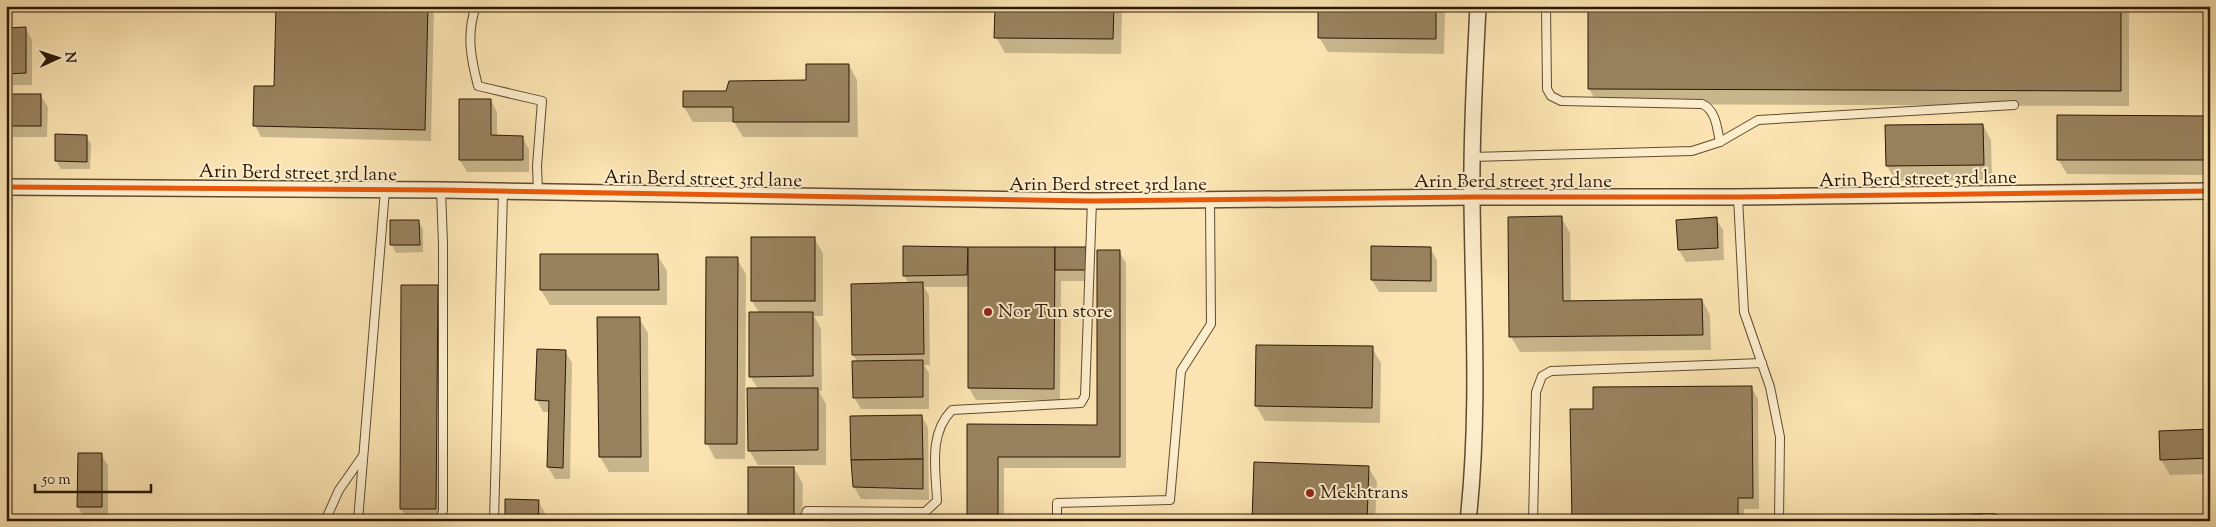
<svg xmlns="http://www.w3.org/2000/svg" width="2216" height="527" viewBox="0 0 2216 527" font-family="'Sorts Mill Goudy',serif">
  <style>
    .shadow { fill: #0003 }
    .building { fill: #98825e; stroke: #2d1804 }
    .lines { fill: none; stroke-linecap: round; stroke-linejoin: round }
    .lane-casing { stroke: #604b2f; stroke-width: 10 }
    .street-casing { stroke: #604b2f; stroke-width: 18 }
    .lane { stroke: #fcedcc; stroke-width: 8 }
    .street { stroke: #fcedcc; stroke-width: 15 }
    .rail-casing { stroke: #2d1804; stroke-width: 5.5 }
    .rail { stroke: #fcedcc; stroke-width: 4; stroke-dasharray: 11; stroke-linecap: butt }
    .cycleway-casing { stroke: #fcedcc; stroke-width: 8 }
    .cycleway { stroke: #e8590c; stroke-width: 5 }
    .poi-dot { fill: #8f2418; stroke: #fcedcc; stroke-width: 2 }
    .labels { text-anchor: middle; dominant-baseline: central; stroke-width: 4; stroke-linejoin: round; paint-order: stroke }
    .street-label { font-size: 19px; fill: #2d1804; stroke: #fcedcc }
    .poi-label { font-size: 19px; fill: #2d1804; stroke: #fcedcc; text-anchor: start }
  </style>
  <rect width="100%" height="100%" fill="#fbe4b1"/>
  <filter id="stains"><feTurbulence type="fractalNoise" baseFrequency=".004" numOctaves="4"/><feColorMatrix values="0 0 0 0 .2 0 0 0 0 .09 0 0 0 0 .02 0 0 0 .5 -.17"/></filter>
  <radialGradient id="worn" r=".72"><stop offset=".6" stop-color="#630" stop-opacity="0"/><stop offset="1" stop-color="#630" stop-opacity=".3"/></radialGradient>
  <g class="shadow">
    <polygon points="274,6 434,6 431,141 261,137 255,125 275,88 277,7"/>
    <polygon points="996,6 1122,6 1121,54 1005,53 996,37"/>
    <polygon points="1319,6 1445,6 1444,54 1328,52 1319,37"/>
    <polygon points="1590,6 2129,6 2129,106 1598,104 1589,89"/>
    <polygon points="6,29 26,29 32,40 32,85 9,85 6,80"/>
    <polygon points="849,65 857,80 858,137 743,137 734,122 693,122 684,107 727,92 808,82"/>
    <polygon points="6,96 41,96 48,107 47,137 6,137"/>
    <polygon points="491,100 497,112 497,137 522,137 529,149 529,172 467,172 460,160"/>
    <polygon points="2210,117 2210,175 2067,174 2058,159"/>
    <polygon points="1983,125 1991,140 1992,180 1896,181 1887,166"/>
    <polygon points="86,136 91,144 90,169 61,169 56,161"/>
    <polygon points="1561,217 1570,233 1571,302 1702,300 1710,315 1711,350 1520,352 1511,337 1509,218"/>
    <polygon points="1716,219 1723,230 1724,260 1686,262 1679,250"/>
    <polygon points="418,221 423,229 423,252 396,253 392,245 391,222"/>
    <polygon points="752,238 814,238 823,253 823,316 814,316 821,329 822,391 819,391 826,404 826,465 758,465 749,450 758,389 750,376 760,314 752,301"/>
    <polygon points="904,247 1085,248 1092,260 1092,281 1061,281 1060,400 976,400 969,388 969,287 924,287 929,295 930,365 924,365 929,373 929,409 861,409 854,397 858,362 853,355 909,284 904,275"/>
    <polygon points="1372,248 1430,248 1437,260 1437,292 1379,292 1372,280"/>
    <polygon points="1119,251 1126,263 1126,468 1004,468 1004,521 968,521 968,425 1098,426"/>
    <polygon points="658,256 667,271 667,305 550,305 541,290"/>
    <polygon points="737,259 746,274 745,459 715,459 707,443"/>
    <polygon points="437,287 446,302 444,521 408,521 401,509"/>
    <polygon points="639,318 648,333 649,472 609,472 600,457"/>
    <polygon points="1372,348 1381,363 1380,423 1265,421 1256,406"/>
    <polygon points="565,351 572,363 570,479 555,479 548,467 550,412 543,412 537,400"/>
    <polygon points="1751,387 1758,399 1759,509 1744,509 1744,521 1573,521 1594,410"/>
    <polygon points="922,416 928,428 929,500 861,499 854,487"/>
    <polygon points="2210,430 2210,474 2170,475 2161,460"/>
    <polygon points="101,454 108,466 108,519 85,519 78,507"/>
    <polygon points="1368,467 1377,482 1375,521 1253,521"/>
    <polygon points="794,468 803,484 802,521 749,521"/>
    <polygon points="538,501 547,517 547,521 506,521"/>
  </g>
  <g class="building">
    <polygon points="276,6 428,6 425,130 253,126 254,86 274,86"/>
    <polygon points="995,6 1114,6 1113,39 994,38"/>
    <polygon points="1318,6 1436,6 1436,39 1318,38"/>
    <polygon points="1588,6 2121,6 2121,91 1588,89"/>
    <polygon points="26,27 26,73 6,74 6,28"/>
    <polygon points="806,64 849,64 849,122 733,122 733,107 683,107 683,91 726,91 729,81 806,80"/>
    <rect x="6" y="94" width="35" height="32"/>
    <polygon points="459,99 491,99 491,135 523,136 523,160 459,160"/>
    <polygon points="2057,115 2210,116 2210,160 2057,160"/>
    <polygon points="1983,124 1984,165 1886,166 1885,125"/>
    <polygon points="55,134 87,135 87,162 55,161"/>
    <polygon points="1562,216 1563,301 1702,299 1703,335 1509,337 1508,217"/>
    <polygon points="1717,217 1718,248 1678,250 1676,220"/>
    <polygon points="390,220 419,220 420,245 390,245"/>
    <rect x="751" y="237" width="64" height="64"/>
    <polygon points="903,246 968,247 967,275 903,276"/>
    <polygon points="1371,246 1431,247 1431,281 1371,280"/>
    <polygon points="968,247 1055,247 1054,389 968,388"/>
    <rect x="1055" y="247" width="31" height="23"/>
    <polygon points="1097,250 1120,250 1120,457 998,457 998,521 967,521 967,424 1097,425"/>
    <polygon points="540,254 658,254 659,290 540,290"/>
    <polygon points="706,257 738,257 737,444 705,444"/>
    <polygon points="923,282 924,354 852,355 851,284"/>
    <polygon points="401,285 438,285 436,509 400,509"/>
    <polygon points="749,312 813,312 813,376 749,377"/>
    <polygon points="597,317 640,317 641,457 599,457"/>
    <polygon points="1256,345 1373,346 1372,408 1255,406"/>
    <polygon points="537,349 566,350 563,468 547,467 549,401 535,400"/>
    <polygon points="923,360 923,397 853,398 852,361"/>
    <polygon points="1752,386 1753,498 1738,498 1738,519 1572,521 1570,409 1593,409 1593,387"/>
    <polygon points="747,388 818,388 818,450 748,451"/>
    <polygon points="922,415 923,459 851,460 850,416"/>
    <polygon points="2210,429 2210,458 2160,460 2159,431"/>
    <polygon points="78,453 102,453 102,507 77,507"/>
    <polygon points="923,459 923,489 853,487 851,460"/>
    <polygon points="1254,462 1369,466 1367,521 1252,521"/>
    <rect x="748" y="467" width="46" height="54"/>
    <polygon points="505,499 539,500 538,521 505,521"/>
  </g>
  <g class="lines">
    <g class="lane-casing">
      <g id="lane">
        <path d="M476 6C466 34 471 59 478 86L542 101 537 166 538 193"/>
        <path d="M1546 6 1547 89 1551 96 1561 101 1702 104C1716 110 1717 128 1720 142"/>
        <polyline points="1472,157 1692,151 1720,142 1758,120 2014,105"/>
        <polyline points="1738,197 1744,312 1770,387 1780,437 1779,521"/>
        <polyline points="6,252 8,187"/>
        <polyline points="325,521 339,490 362,457"/>
        <polyline points="358,521 385,190"/>
        <polyline points="440,521 443,510 443,244 441,190"/>
        <polyline points="494,521 503,192"/>
        <path d="M803 521 807 511 925 512 937 501C936 470 928 434 952 410L1081 403 1085 396 1092 201"/>
        <polyline points="1057,521 1057,503 1170,500 1181,371 1211,324 1210,200"/>
        <polyline points="1533,521 1536,392 1542,376 1551,371 1762,363"/>
      </g>
    </g>
    <g class="street-casing">
      <g id="street">
        <polyline points="6,187 441,190 1092,201 1472,197 1738,197 2210,191"/>
        <path d="M1468 521C1480 414 1473 306 1472 199 1471 135 1475 70 1478 6"/>
      </g>
    </g>
    <use href="#lane" class="lane"/>
    <use href="#street" class="street"/>
    <g class="rail-casing">
      <polyline id="rail" points="1586,521 1993,516 2010,521"/>
    </g>
    <use href="#rail" class="rail"/>
    <g class="cycleway-casing">
      <polyline id="cycleway" points="6,187 441,190 1092,201 1472,197 1738,197 2210,191"/>
    </g>
    <use href="#cycleway" class="cycleway"/>
  </g>
  <g class="poi-dot">
    <circle cx="988" cy="312" r="5"/>
    <circle cx="1310" cy="493" r="5"/>
  </g>
  <g class="labels">
    <g class="street-label">
      <text transform="translate(298 174) rotate(1)">Arin Berd street 3rd lane</text>
      <text transform="translate(703 180) rotate(1)">Arin Berd street 3rd lane</text>
      <text transform="translate(1918 180) rotate(-1)">Arin Berd street 3rd lane</text>
      <text x="1513" y="182">Arin Berd street 3rd lane</text>
      <text x="1108" y="185">Arin Berd street 3rd lane</text>
    </g>
    <g class="poi-label">
      <text x="998" y="312">Nor Tun store</text>
      <text x="1320" y="493">Mekhtrans</text>
    </g>
  </g>
  <rect width="2216" height="527" fill="none" stroke="#fbe4b1" stroke-width="25"/>
  <rect x="8" y="8" width="2201" height="512" fill="none" stroke="#2d1804" stroke-width="2.5"/>
  <rect x="12" y="12" width="2191" height="502" fill="none" stroke="#2d1804"/>
  <g transform="translate(58 58) rotate(87)" stroke="#fcedcc" stroke-width="4" paint-order="stroke">
  <path d="M0-4L9 19L0 12L-9 19Z" fill="#2d1804"/>
  <text y="-8" font-size="14" font-weight="bold" text-anchor="middle" fill="#2d1804">N</text>
  </g>
  <path d="M35 484v8h116v-8" fill="none" stroke="#2d1804" stroke-width="2.5"/>
  <text x="42" y="484" font-size="15" fill="#2d1804" stroke="#fcedcc" stroke-width="4" paint-order="stroke">50 m</text>
  <rect width="100%" height="100%" filter="url(#stains)"/>
  <rect width="100%" height="100%" fill="url(#worn)"/>
</svg>
